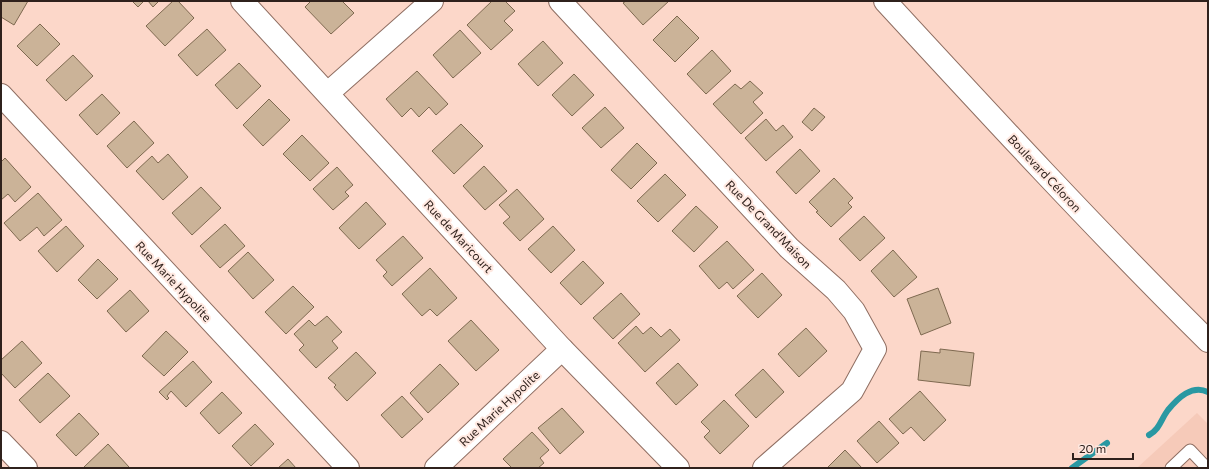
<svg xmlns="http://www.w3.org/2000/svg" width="1209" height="469" viewBox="0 0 1209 469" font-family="Commissioner,sans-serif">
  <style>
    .built { fill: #f6cab9 }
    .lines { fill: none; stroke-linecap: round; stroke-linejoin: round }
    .stream { stroke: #2998a2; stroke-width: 6 }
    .building { fill: #cbb398; stroke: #7e6950 }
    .lane-casing { stroke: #8f6e62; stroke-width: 13 }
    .street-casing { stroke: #8f6e62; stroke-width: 24 }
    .secondary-casing { stroke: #8f6e62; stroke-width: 24 }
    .lane { stroke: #fff; stroke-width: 11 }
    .street { stroke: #fff; stroke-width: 22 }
    .secondary { stroke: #fff; stroke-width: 22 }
    .labels { text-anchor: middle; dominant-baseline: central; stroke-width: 4; stroke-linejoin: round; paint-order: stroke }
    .street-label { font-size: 12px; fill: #2f211c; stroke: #ffe8e0 }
  </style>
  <rect width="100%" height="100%" fill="#fcd7c9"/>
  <polygon class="built" points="1197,413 1208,424 1208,468 1137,468"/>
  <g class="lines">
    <g class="stream">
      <path d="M1149 435C1160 429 1161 419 1168 410 1178 398 1192 384 1208 392"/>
      <polyline points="1072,468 1107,443"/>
    </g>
  </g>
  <g class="building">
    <polygon points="1,1 28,1 14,25 1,17"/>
    <polygon points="132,1 144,1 138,7"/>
    <polygon points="148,1 159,1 153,7"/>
    <polygon points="173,1 178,1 194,18 165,46 146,26"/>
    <polygon points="311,1 342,1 354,13 331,34 305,7"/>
    <polygon points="492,1 505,1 515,11 504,21 513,30 491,50 467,25"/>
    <polygon points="626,1 669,1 643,25 623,3"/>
    <polygon points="677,16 699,38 675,62 653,40"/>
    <polygon points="40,24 60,44 37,66 17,46"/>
    <polygon points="207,29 226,50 197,76 178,55"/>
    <polygon points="460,30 481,53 453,78 433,55"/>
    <polygon points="543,41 563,63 538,86 518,64"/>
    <polygon points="712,50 731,71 706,94 687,74"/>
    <polygon points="73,55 93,76 66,101 46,80"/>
    <polygon points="239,63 261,86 237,109 215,85"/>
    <polygon points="417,71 448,104 436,115 429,107 419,117 411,108 402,117 386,99"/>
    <polygon points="574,74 594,95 572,116 552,95"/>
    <polygon points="750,81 763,93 753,102 763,113 741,134 713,104 735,84 741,89"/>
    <polygon points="102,94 120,113 97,135 79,115"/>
    <polygon points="269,99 290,120 263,146 243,125"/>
    <polygon points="605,107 624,128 601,148 582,128"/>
    <polygon points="814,108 825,117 812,131 802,122"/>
    <polygon points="766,119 776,131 783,125 793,137 766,161 745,138"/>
    <polygon points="134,121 154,143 127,168 107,146"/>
    <polygon points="461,124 483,146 454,174 432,151"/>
    <polygon points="302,135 329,163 310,181 283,154"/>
    <polygon points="637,143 657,163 631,189 611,170"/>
    <polygon points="800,149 820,171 796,194 776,172"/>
    <polygon points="168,154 188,177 163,200 136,171 152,156 158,163"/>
    <polygon points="5,158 31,187 15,202 8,194 1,200 1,162"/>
    <polygon points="484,166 507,191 485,210 463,186"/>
    <polygon points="337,167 353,185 345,192 349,196 333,210 313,189"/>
    <polygon points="665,174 686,195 658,222 637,201"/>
    <polygon points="834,178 853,198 848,203 852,207 831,227 816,212 818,211 809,202"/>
    <polygon points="201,187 221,208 192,235 172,213"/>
    <polygon points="517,189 544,219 520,241 503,223 510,217 499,205"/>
    <polygon points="38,193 62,220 44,236 37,227 20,241 4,223"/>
    <polygon points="366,202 386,224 359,249 339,228"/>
    <polygon points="696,206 718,227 694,252 672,231"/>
    <polygon points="864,216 885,238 860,261 839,239"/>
    <polygon points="225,224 245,246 220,268 200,246"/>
    <polygon points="66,226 84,246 57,272 38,251"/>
    <polygon points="553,226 575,250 551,273 528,249"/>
    <polygon points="403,236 423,258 392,286 383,276 387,272 376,260"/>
    <polygon points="727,241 754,270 733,289 727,282 719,289 699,266"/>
    <polygon points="893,250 917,277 894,297 871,271"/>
    <polygon points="248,252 274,280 253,299 228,271"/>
    <polygon points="98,259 118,279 97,299 78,280"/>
    <polygon points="583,261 604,283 581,305 560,283"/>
    <polygon points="430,268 457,298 437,316 430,309 422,316 402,294"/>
    <polygon points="762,273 782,295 758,318 737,296"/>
    <polygon points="293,286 314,307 286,334 265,312"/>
    <polygon points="938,288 951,323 921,335 907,299"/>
    <polygon points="130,290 149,311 126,332 107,311"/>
    <polygon points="621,293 640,314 613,339 593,318"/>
    <polygon points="327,316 342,332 332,341 338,348 316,368 299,350 304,345 294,334 309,320 315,326"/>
    <polygon points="471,320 499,350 476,371 448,341"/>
    <polygon points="636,326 643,334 651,327 661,337 670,329 680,340 645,372 618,343"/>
    <polygon points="806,328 827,351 799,377 778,354"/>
    <polygon points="166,331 188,352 164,376 142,356"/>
    <polygon points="22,341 42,363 15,388 1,373 1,360"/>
    <polygon points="940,349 974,353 970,386 918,380 921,351 940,353"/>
    <polygon points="356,352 376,373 347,401 334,387 336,385 328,378"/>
    <polygon points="193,361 212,382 186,407 171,391 167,396 169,398 167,400 159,392"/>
    <polygon points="678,363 698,385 676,405 656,383"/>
    <polygon points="440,364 459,384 428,413 410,393"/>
    <polygon points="763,369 784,392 756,418 735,395"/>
    <polygon points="48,373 70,396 40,423 19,400"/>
    <polygon points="920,391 946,420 924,441 911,427 903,434 889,419"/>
    <polygon points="222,392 242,413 219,434 200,413"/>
    <polygon points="402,396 423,419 402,438 381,415"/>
    <polygon points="724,400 749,426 720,454 704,437 710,431 701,422"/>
    <polygon points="562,408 584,432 560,454 538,428"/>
    <polygon points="79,413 99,434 76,456 56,435"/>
    <polygon points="879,421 899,443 877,463 857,441"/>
    <polygon points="255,424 274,444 251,466 232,446"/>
    <polygon points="532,432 549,450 540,458 544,463 538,468 512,468 503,459"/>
    <polygon points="108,444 129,467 128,468 85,468 84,467"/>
    <polygon points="845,450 862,468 827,468"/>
    <polygon points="288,459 296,468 278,468"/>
  </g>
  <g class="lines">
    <g class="lane-casing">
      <polyline id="lane" points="1171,468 1190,450 1207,468"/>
    </g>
    <g class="street-casing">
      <g id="street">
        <polyline points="242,1 562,349 678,468"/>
        <polyline points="560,1 789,248 836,290 854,311 875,349 852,391 764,468"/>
        <polyline points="328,93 432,1"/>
        <polyline points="1,95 348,468"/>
        <polyline points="1,442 26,468"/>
        <polyline points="436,468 562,349"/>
      </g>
    </g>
    <g class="secondary-casing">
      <path id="secondary" d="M885 1C991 116 1097 231 1208 341"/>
    </g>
    <use href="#lane" class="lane"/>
    <use href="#street" class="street"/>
    <use href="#secondary" class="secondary"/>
  </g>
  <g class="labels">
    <g class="street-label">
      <text transform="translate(1045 173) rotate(47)">Boulevard Céloron</text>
      <text transform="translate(769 224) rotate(46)">Rue De Grand'Maison</text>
      <text transform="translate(459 236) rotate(47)">Rue de Maricourt</text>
      <text transform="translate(174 281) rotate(47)">Rue Marie Hypolite</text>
      <text transform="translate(499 408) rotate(-43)">Rue Marie Hypolite</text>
    </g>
  </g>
  <rect width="1209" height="469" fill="none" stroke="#2f211c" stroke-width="4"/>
  <path d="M1073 453v6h60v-6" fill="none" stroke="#2f211c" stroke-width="2"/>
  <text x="1079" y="453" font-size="12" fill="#2f211c" stroke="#ffe8e0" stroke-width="3" paint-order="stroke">20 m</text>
</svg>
